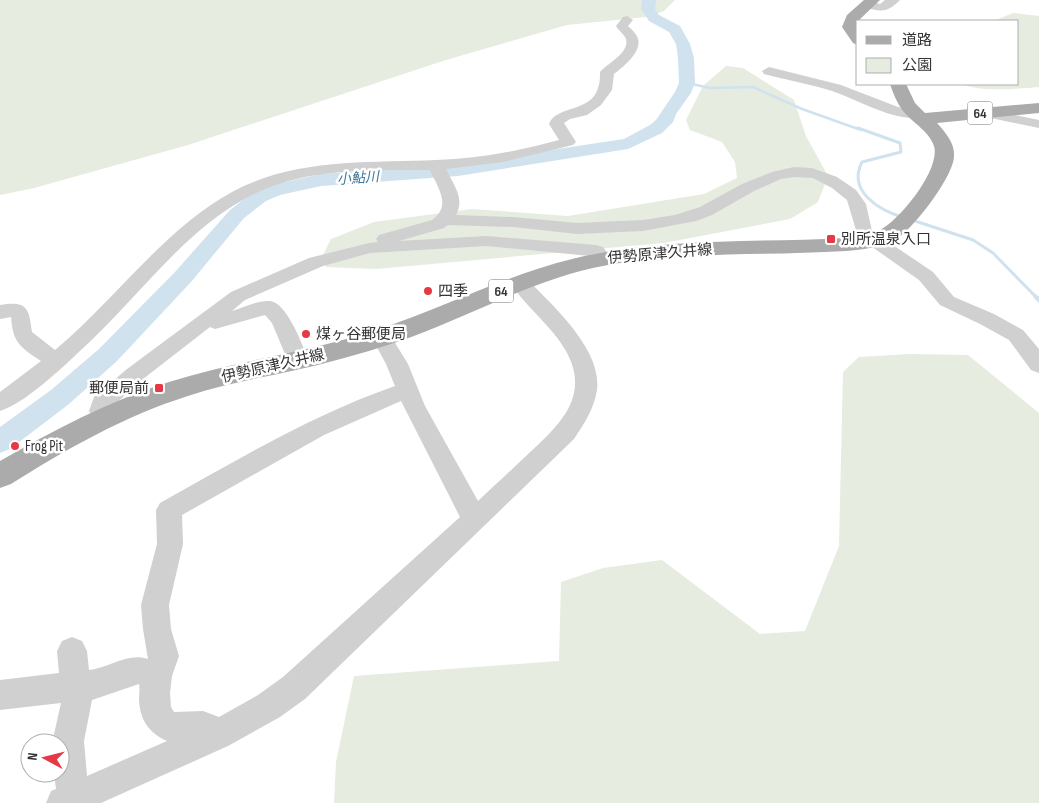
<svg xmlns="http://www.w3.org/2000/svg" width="1039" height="803" viewBox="0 0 1039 803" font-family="'Sofia Sans Condensed','Noto Sans JP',sans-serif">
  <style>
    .green { fill: #e6ecdf }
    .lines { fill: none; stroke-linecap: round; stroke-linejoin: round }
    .stream-far2 { stroke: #cfe2ee; stroke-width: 2.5 }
    .stream-far1 { stroke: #cfe2ee; stroke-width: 3 }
    .stream { stroke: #cfe2ee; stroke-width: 4.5 }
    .river { fill: #cfe2ee; fill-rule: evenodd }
    .minor { fill: #d0d0d0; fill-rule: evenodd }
    .major { fill: #ababab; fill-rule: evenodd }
    .poi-dot { fill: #e63946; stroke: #fff; stroke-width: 2 }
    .labels { text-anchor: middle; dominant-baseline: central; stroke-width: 5; stroke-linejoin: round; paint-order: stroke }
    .shield { fill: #fff; stroke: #707070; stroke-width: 1 }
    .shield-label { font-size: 14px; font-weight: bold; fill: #333 }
    .far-water-label { font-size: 14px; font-style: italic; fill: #3f7597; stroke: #fff }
    .poi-label { font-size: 15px; fill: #333; stroke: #fff; text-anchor: start }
    .street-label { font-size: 15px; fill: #333; stroke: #fff }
  </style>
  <rect width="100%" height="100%" fill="#fff"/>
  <g class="green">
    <polygon points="0,0 675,0 664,11 646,17 567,25 446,60 188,145 34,188 0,195"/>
    <path d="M1013 13 1039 16V87C1016 89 982 92 961 84H1018V21H994Z"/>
    <polygon points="726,66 743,68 794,100 806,136 828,176 818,202 790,219 664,243 376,269 326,267 323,255 331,239 374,222 472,209 568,216 704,194 737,178 735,162 722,142 690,130 686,120 703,86"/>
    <polygon points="910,354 968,355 1039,413 1039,803 334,803 336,762 354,676 559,661 561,582 603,568 662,560 760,634 805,631 839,546 843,372 859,357"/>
  </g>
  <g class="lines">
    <polyline class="stream-far2" points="687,83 710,88 753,87 802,109 861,130"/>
    <g class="stream-far1">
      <path d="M858 128 900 143 901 152 862 162C847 191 879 210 902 217"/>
      <polyline points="912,220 973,240 993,253 1037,298"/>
    </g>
    <polyline class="stream" points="1036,297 1039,300"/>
    <polygon class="river" points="642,0 656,0 655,9 659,15 680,26 690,44 694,58 695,83 691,93 676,114 673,122 662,133 628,149 458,176 321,186 280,195 266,201 244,218 191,282 117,361 69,404 10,449 0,453 0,427 51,390 99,349 175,272 230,210 252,193 267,186 321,174 458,164 624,139 650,125 656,120 675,92 679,83 678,58 676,44 669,32 649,21 641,9"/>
    <g class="minor">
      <path d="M885 0H900C887 13 881 12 864 7L862 5 868 1 880 4Z"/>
      <path d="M627 16 633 20 628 26C632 30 637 34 638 39 642 52 623 67 614 74L612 90 601 105 587 115 570 119 564 123 576 142 573 145 503 162 446 169C454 186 465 198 456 215L513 217 577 223 643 220 675 215 700 207 742 184 772 172 794 167 812 168 837 177 856 190 866 204 872 231 933 272 954 297 994 314 1023 330 1039 349V373L1031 370 1009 340 980 324 940 305 919 280 858 237 847 200 832 188 813 178 794 177 781 179 754 191 712 215 696 221 643 231 577 234 513 227 448 225 444 228 399 241 486 236 596 245 603 247 612 259 610 263C600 265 597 263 590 256L486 246 370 253 323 266 245 300 232 311C243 308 258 300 269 301 287 301 303 347 309 361L306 366 298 368 290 366 272 323 265 315 215 329 210 327 143 379 112 407 111 411 115 418 112 424 104 427 96 424 89 411 94 397 127 369 231 292 309 258 369 243 378 242 376 239 379 235 432 220C452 206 438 188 430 170 377 170 315 168 265 189 189 221 141 296 81 350 62 368 24 404 0 411V392L41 361C20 347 13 343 11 317L0 319V305C28 300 29 309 32 332L55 350C115 300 163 230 232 192 294 158 368 163 436 160 477 159 519 151 559 140L549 124C556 105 591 113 598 88 600 83 600 77 600 72 606 64 630 53 626 39 624 34 618 30 616 26L623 17Z"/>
      <path d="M769 67 841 85 898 107 921 111 923 114 921 117C896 123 857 99 832 91 810 84 787 80 764 74L762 71Z"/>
      <polygon points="986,109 1039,120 1039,128 981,116 979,113 981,110"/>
      <path d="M520 277 527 279C553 306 602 349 597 390 594 409 584 424 574 439L305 699 280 717 228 746 101 803H46L51 791 56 789 54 773H60V743H52L61 703 0 710V680L59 673 57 651 62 641 72 637 82 641 87 651 89 670C109 668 128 652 148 659L143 629 141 605 157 544 156 510 160 503C237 460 312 415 395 386L386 364 372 338 375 333 382 331 389 333 408 364 425 406 478 501C494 486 509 472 525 457 557 427 592 398 566 351 551 325 526 307 510 283L513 279ZM401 401 460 517 283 677 258 695 219 717 203 711 174 712 171 707 170 693 172 676 179 656 171 629 169 605 183 544 182 515 324 435ZM139 684C140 688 139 695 139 700 140 720 149 733 167 741L87 776 84 741 92 700Z"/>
    </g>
    <g class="major">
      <polygon points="864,0 880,0 858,21 858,45 853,43 842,27 847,15"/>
      <path d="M890 84H906L915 103 925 113 1039 103V113L937 123C945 132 955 143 954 156 954 176 913 230 895 240 880 247 862 250 846 251 767 256 687 251 608 265 534 278 468 318 397 342 361 354 324 364 287 372 254 379 220 385 188 396 124 416 67 449 11 484L0 488V461C54 430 109 401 169 382 228 363 290 355 350 338 426 317 495 278 572 259 662 237 754 243 846 238 858 237 869 236 880 230 900 220 941 169 934 146 929 131 913 123 903 111 897 103 893 93 890 84Z"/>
    </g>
  </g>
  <g class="poi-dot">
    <rect x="826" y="234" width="10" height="10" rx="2.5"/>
    <circle cx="428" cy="291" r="5"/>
    <circle cx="306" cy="334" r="5"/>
    <rect x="154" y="383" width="10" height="10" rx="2.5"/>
    <circle cx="15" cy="446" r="5"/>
  </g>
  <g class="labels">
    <g class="shield">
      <rect x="967.5" y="101.5" width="25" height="23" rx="4"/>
      <rect x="488.5" y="279.5" width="25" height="23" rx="4"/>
    </g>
    <g class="shield-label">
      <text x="980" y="113">64</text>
      <text x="501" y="291">64</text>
    </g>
    <g class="far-water-label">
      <text transform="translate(358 178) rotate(-4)">小鮎川</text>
    </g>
    <g class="poi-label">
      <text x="841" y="239">別所温泉入口</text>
      <text x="438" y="291">四季</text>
      <text x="316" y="334">煤ヶ谷郵便局</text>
      <text x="149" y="388" text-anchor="end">郵便局前</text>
      <text x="25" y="446">Frog Pit</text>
    </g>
    <g class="street-label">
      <text transform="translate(660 254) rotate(-5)">伊勢原津久井線</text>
      <text transform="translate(273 366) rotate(-13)">伊勢原津久井線</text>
    </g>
  </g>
  <rect x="856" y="20" width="162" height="65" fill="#ffffff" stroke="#adadad"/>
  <rect x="866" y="36" width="25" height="8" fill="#ababab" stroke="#adadad"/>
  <text x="902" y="45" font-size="15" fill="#333333">道路</text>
  <rect x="866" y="58" width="25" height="15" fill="#e6ecdf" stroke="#adadad"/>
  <text x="902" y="70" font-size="15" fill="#333333">公園</text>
  <g transform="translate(45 758) rotate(277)"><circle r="24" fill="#ffffff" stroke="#adadad"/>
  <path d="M0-4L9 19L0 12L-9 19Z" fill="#e63946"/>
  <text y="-8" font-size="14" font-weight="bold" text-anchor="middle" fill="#333333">N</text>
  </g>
</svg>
